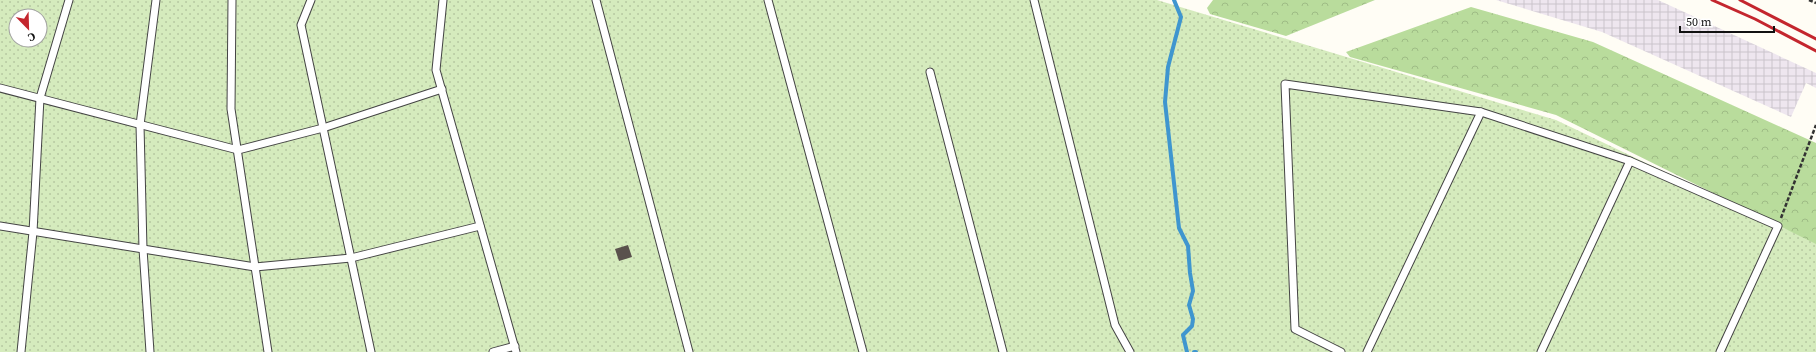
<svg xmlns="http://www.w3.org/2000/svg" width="1816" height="352" viewBox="0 0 1816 352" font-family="'Source Serif 4',serif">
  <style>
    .industrial { fill: url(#industrial-grid) }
    .grass { fill: url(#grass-dots); fill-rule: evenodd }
    .forest { fill: url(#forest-crowns) }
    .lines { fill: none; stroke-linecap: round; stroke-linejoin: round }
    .stream { stroke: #3f96cf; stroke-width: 4 }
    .building { fill: #5a524d }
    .lane-casing { stroke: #444; stroke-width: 9 }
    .path { stroke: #333; stroke-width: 2.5; stroke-dasharray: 4 2; stroke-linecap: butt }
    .lane { stroke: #fff; stroke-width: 7 }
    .rail { stroke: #c4262e; stroke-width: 3 }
  </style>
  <defs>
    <pattern id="industrial-grid" width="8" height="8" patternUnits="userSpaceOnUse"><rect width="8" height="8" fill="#eee6ef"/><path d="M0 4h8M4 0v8" fill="none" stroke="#cbc4cc"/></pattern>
    <pattern id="grass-dots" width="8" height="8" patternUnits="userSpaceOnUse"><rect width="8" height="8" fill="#d5ebbd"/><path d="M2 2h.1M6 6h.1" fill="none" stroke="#b6c8a1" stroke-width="1.8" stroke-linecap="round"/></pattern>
    <pattern id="forest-crowns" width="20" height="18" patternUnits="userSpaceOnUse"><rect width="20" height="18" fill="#b9dc9c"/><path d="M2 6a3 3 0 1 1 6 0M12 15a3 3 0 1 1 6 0" fill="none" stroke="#9ebc85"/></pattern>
  </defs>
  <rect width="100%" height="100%" fill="#fffdf5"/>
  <polygon class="industrial" points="1496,0 1658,0 1816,73 1816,88 1806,83 1791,117 1602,32"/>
  <path class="grass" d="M0 0H1157L1556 120 1778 226 1816 240V352H0ZM16 16H40V40H16Z"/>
  <g class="forest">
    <polygon points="1213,0 1375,0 1286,36 1210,14 1207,8"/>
    <polygon points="1471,7 1593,42 1816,143 1816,244 1556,115 1350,57 1346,52"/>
  </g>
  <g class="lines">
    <g class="stream">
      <polyline points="1174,0 1181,17 1168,67 1165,102 1179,228 1188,246 1190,273 1193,291 1189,305 1193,319 1192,326 1183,335 1187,352"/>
      <polyline points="1194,352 1196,352"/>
    </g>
  </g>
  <polygon class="building" points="628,245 632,257 619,261 615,249"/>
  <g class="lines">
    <g class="lane-casing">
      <g id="lane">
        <polyline points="232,0 231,109 268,352"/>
        <polyline points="311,0 301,25 371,352"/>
        <polyline points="443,0 436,70 516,352"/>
        <polyline points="596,0 689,352"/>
        <polyline points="768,0 863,352"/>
        <polyline points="1034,0 1115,325 1130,352"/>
        <polyline points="930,72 1003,352"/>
        <polyline points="0,88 238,150 323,128 442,89"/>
        <polyline points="0,226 255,267 351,258 480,226"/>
        <polyline points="21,352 33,232 40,98 69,0"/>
        <polyline points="150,352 143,249 140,125 156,0"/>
        <polyline points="493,352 515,346"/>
        <polyline points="1341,352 1295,329 1285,84 1481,112 1630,161"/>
        <polyline points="1367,352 1481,112"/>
        <polyline points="1541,352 1630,161 1778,226 1720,352"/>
      </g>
    </g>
    <g class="path">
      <polyline points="1809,0 1816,3"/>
      <polyline points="1781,218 1816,125"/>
    </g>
    <use href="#lane" class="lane"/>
    <g class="rail">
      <polyline points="1712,0 1755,19 1816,51"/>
      <polyline points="1740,0 1816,39"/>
    </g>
  </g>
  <g transform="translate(28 28) rotate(157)"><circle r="19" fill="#ffffff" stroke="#a0a0a0"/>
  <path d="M0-3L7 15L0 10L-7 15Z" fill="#c4262e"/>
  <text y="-6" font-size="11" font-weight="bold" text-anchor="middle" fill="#111111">С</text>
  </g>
  <path d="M1680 26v6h94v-6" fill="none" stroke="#111111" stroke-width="2"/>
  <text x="1686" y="26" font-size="12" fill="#111111" stroke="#ffffff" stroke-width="3" paint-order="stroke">50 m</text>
</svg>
